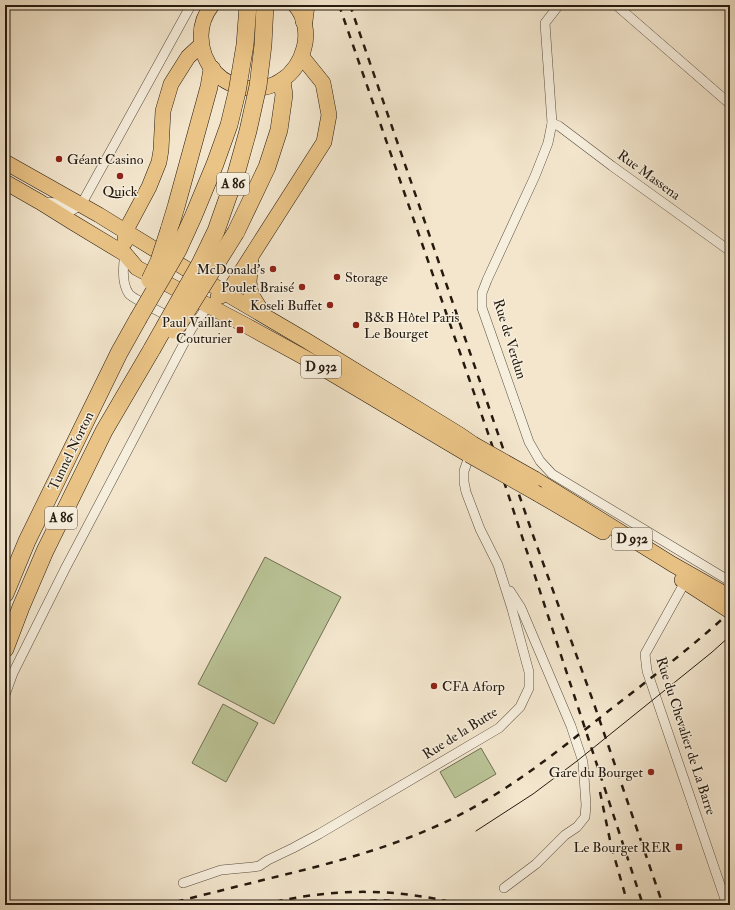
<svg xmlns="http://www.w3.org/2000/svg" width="735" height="910" viewBox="0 0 735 910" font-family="'IM FELL Double Pica',serif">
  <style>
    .green { fill: #bbc598; stroke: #707054 }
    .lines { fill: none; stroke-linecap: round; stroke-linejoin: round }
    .minor-casing { stroke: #584d3e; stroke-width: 10 }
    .primary-casing { stroke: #251a0f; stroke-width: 16 }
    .motorway-casing { stroke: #251a0f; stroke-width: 18 }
    .minor { stroke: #f7efde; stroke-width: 9 }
    .primary { stroke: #eac386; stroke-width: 15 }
    .motorway { stroke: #eac386; stroke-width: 17 }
    .tram { stroke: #251a0f; stroke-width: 1 }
    .rail { stroke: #251a0f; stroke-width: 2.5; stroke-dasharray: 7 7; stroke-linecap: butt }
    .primary-bridge-casing { stroke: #251a0f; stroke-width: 16; stroke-linecap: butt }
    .motorway-bridge-casing { stroke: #251a0f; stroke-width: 18; stroke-linecap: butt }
    .primary-bridge { stroke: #eac386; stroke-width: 15 }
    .motorway-bridge { stroke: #eac386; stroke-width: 17 }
    .poi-dot { fill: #8f2418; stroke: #f7efde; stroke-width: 1.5 }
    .labels { text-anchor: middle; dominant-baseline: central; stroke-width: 3; stroke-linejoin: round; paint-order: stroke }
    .shield { fill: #f7efde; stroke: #645a4d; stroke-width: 1 }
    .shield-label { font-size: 13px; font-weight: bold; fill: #251a0f }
    .poi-label { font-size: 14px; fill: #251a0f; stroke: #f7efde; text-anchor: end }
    .street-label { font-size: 14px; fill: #251a0f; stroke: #f7efde }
  </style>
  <rect width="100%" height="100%" fill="#f3e6cd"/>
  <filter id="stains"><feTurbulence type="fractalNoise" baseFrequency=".005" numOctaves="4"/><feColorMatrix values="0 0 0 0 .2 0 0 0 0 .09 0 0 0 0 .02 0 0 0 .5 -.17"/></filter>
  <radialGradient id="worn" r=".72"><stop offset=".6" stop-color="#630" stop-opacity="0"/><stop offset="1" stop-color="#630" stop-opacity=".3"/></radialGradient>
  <g class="green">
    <polygon points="265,557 341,597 274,724 198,684"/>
    <polygon points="223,704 258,723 226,782 192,763"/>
    <polygon points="481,748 496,774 455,798 440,772"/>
  </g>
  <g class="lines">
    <g class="minor-casing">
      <g id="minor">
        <polyline points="559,5 545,23 552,123 548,143 535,176 487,280 482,293 482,308 529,442 540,461 552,474 728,580 730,590"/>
        <polyline points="616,5 730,104"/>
        <polyline points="552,123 559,126 612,166 730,251"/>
        <polyline points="44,202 59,203 71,211 81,205 191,5"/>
        <path d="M125 254C123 266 121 283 129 294 132 298 166 315 174 319"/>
        <polyline points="685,582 645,654 647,671 727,905"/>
        <polyline points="5,695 13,673 65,569 192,328 210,303"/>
        <polyline points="183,883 221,870 253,867 259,866 268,860 293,848 319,834 499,728 520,707 529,688 529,672 512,609 498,565 480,529 466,492 464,482 464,471 471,451"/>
        <polyline points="504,888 536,864 565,835 577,827 585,817 586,805 583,762 571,726 521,608 510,591"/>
      </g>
    </g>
    <g class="primary-casing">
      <g id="primary">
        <path d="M212 5C205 14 201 25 201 36 202 98 288 109 304 48 308 34 305 16 295 5"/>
        <polyline points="5,162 99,215 227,294 307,341 460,435 473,444"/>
        <polyline points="5,182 40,202 72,222 125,254 137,268 247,326 309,360 469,455"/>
        <polyline points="125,242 125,232 149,187 159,162 161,150 163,111 171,84 188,57 201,45"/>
        <polyline points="251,259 249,282 251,294 264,315"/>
        <polyline points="218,297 227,294 324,142 329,115 323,83 302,57"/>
        <polyline points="535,479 672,564 730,597"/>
        <polyline points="538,494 603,532"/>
        <polyline points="682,580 730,611"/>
      </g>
    </g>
    <g class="motorway-casing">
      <g id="motorway">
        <polyline points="304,21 306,5"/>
        <polyline points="169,230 176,207 209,87 212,69"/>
        <polyline points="236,232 267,167 279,130 284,95 282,81"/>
        <polyline points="5,594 27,541 119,353 138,319"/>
        <polyline points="5,649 21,607 45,551 104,431 152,349"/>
      </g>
    </g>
    <use href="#minor" class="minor"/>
    <use href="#primary" class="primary"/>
    <use href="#motorway" class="motorway"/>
    <polyline class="tram" points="476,831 533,794 577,761 711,653 730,636"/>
    <g class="rail">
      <polyline points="339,5 489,436 643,905"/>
      <polyline points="350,5 371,66 534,538 593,701 663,905"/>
      <polyline points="600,792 611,845 628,905"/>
      <path d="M163 905C199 896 235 887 271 878 329 864 387 849 441 824 504 795 557 752 611 709 651 678 692 647 730 612"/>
      <path d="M262 905C329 888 395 887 462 905"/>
      <path d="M328 905C363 899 399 899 435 905"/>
    </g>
    <g class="primary-bridge-casing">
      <g id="primary-bridge">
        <polyline points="473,444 535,479"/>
        <polyline points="469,455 538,494"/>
      </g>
    </g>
    <g class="motorway-bridge-casing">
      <g id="motorway-bridge">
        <polyline points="150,280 159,261 169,230"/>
        <polyline points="138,319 178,250 193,217 215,164 229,125 237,92 245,45 248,5"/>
        <polyline points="173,330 178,325 236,232"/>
        <polyline points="152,349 200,264 216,231 236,174 248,131 258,86 263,45 265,5"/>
      </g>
    </g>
    <use href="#primary-bridge" class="primary-bridge"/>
    <use href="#motorway-bridge" class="motorway-bridge"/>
  </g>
  <g class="poi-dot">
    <circle cx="59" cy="159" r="4"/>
    <circle cx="120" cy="176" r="4"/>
    <circle cx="273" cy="269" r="4"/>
    <circle cx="337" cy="277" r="4"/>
    <circle cx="302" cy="287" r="4"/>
    <circle cx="330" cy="305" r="4"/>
    <circle cx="356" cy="325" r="4"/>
    <rect x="236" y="326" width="8" height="8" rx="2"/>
    <circle cx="434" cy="686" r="4"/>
    <circle cx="651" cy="772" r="4"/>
    <rect x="675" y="843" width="8" height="8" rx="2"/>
  </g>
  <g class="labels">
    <g class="shield">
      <rect x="217" y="173" width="32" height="22" rx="3"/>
      <rect x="301" y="356" width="40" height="22" rx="3"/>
      <rect x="45" y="507" width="32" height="22" rx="3"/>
      <rect x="612" y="528" width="40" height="22" rx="3"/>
    </g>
    <g class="shield-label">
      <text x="233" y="184">A 86</text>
      <text x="321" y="367">D 932</text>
      <text x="61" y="518">A 86</text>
      <text x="632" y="539">D 932</text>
    </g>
    <g class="poi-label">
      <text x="67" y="159" text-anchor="start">Géant Casino</text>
      <text x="120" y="191" text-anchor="middle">Quick</text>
      <text x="265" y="269">McDonald's</text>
      <text x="345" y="277" text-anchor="start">Storage</text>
      <text x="294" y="287">Poulet Braisé</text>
      <text x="322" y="305">Koseli Buffet</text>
      <text x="364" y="317" text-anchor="start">B&amp;B Hôtel Paris<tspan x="364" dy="16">Le Bourget</tspan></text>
      <text x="232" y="322">Paul Vaillant<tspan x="232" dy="16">Couturier</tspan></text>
      <text x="442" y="686" text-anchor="start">CFA Aforp</text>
      <text x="643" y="772">Gare du Bourget</text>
      <text x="671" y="847">Le Bourget RER</text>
    </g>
    <g class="street-label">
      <text transform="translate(649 175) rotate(36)">Rue Massena</text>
      <text transform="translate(510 339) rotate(73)">Rue de Verdun</text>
      <text transform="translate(71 451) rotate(-64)">Tunnel Norton</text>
      <text transform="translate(460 733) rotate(-32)">Rue de la Butte</text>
      <text transform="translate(686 736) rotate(72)">Rue du Chevalier de La Barre</text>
    </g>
  </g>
  <rect width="735" height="910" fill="none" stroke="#f3e6cd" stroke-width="20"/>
  <rect x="6" y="6" width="723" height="898" fill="none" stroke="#251a0f" stroke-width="2"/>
  <rect x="10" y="10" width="715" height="890" fill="none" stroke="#251a0f"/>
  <rect width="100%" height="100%" filter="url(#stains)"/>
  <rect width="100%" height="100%" fill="url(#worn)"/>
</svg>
